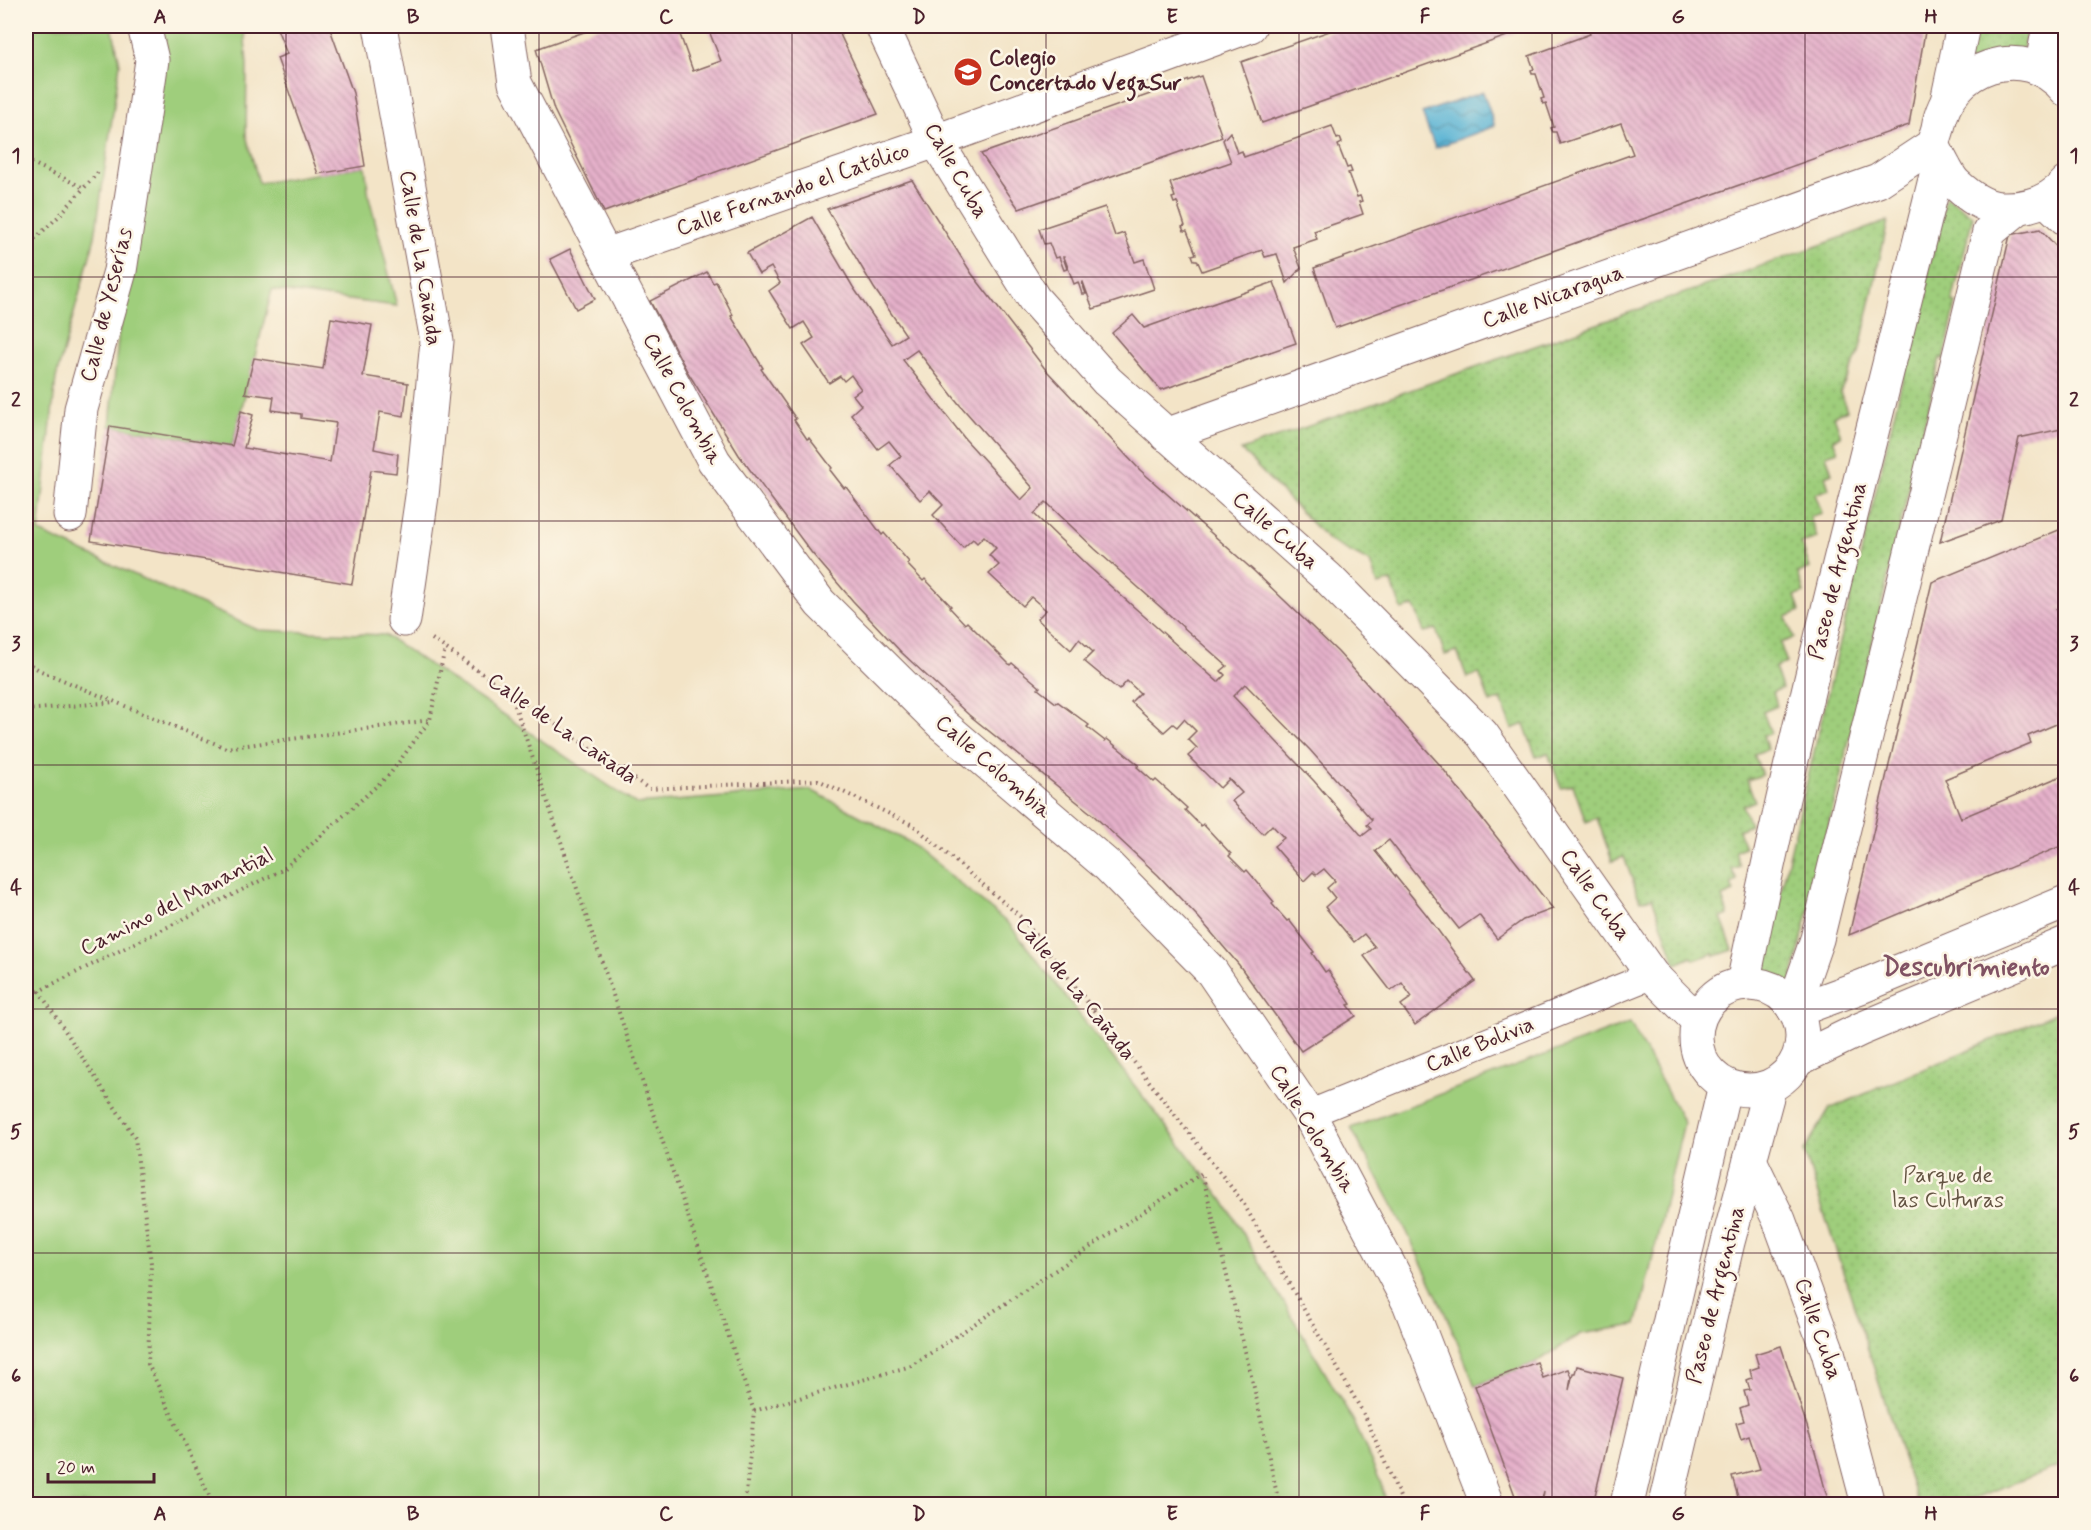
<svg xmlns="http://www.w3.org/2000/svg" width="2091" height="1530" viewBox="0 0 2091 1530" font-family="Mynerve,sans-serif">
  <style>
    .grass { fill: #9fce7c; stroke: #747654; stroke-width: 1.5 }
    .park { fill: url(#park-dots); stroke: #747654; stroke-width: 1.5 }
    .water { fill: url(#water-waves); stroke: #506880; stroke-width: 1.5 }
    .building { fill: url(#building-back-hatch); fill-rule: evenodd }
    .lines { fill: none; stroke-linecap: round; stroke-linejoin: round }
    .pedestrian-casing { stroke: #856462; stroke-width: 29 }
    .minor-casing { stroke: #856462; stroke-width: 35 }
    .path { stroke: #856462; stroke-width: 4; stroke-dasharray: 1.5 4.5; stroke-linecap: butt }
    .pedestrian { stroke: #fff; stroke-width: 27 }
    .minor { stroke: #fff; stroke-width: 33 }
    .grid { fill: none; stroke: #4a1f2b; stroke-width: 1.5; stroke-opacity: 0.55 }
    .labels { text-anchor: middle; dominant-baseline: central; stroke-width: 5; stroke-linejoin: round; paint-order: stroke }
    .poi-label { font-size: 22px; font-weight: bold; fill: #4a1f2b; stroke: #fcf5e5; text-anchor: start }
    .street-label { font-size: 22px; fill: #4a1f2b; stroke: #fcf5e5 }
    .park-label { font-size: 22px; fill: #645443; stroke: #fcf5e5 }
    .quarter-label { font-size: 26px; font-weight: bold; fill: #805263; stroke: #fcf5e5 }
    .neatline { fill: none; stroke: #4a1f2b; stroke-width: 2 }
    .grid-label { font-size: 20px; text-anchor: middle; font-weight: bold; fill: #4a1f2b }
  </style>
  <defs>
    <pattern id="park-dots" width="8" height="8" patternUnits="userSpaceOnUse" patternTransform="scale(1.5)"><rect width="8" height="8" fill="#9fce7c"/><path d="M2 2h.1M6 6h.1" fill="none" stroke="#8ab06b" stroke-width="1.8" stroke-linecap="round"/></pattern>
    <pattern id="water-waves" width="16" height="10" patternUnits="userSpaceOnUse" patternTransform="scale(1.5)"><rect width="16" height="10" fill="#56b2d4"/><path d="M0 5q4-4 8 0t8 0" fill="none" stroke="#4990ac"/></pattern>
    <pattern id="building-back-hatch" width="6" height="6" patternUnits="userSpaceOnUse" patternTransform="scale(1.5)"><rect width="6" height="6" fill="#e5b1ca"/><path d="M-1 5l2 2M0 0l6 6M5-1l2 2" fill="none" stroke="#bc8fa4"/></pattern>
  </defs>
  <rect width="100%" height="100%" fill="#fcf5e5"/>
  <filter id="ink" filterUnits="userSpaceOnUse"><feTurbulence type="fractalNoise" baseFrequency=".0167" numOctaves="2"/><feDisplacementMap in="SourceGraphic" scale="12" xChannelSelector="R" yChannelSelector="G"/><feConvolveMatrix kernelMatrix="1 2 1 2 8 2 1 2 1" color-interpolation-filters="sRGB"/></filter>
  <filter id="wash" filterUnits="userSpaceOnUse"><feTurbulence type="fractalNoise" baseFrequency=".008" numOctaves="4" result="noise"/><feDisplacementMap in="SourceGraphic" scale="24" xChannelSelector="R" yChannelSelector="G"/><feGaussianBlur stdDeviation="1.35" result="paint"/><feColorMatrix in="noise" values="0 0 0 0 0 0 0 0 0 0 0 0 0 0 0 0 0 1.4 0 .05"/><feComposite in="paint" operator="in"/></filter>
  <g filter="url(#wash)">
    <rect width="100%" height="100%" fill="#f3e4c7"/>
    <g class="grass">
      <polygon points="26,26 112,26 120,63 95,237 56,378 39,532 258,630 385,635 636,804 811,790 909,842 1010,925 1224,1201 1353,1420 1380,1481 1387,1504 26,1504"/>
      <polygon points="159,26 244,26 247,65 246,135 259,183 365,166 369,197 397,306 272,290 232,446 110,426 118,338"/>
      <path d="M1630 1023 1684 1123C1667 1190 1654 1258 1636 1325L1581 1334 1537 1362 1475 1386 1450 1324 1407 1232 1351 1128Z"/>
    </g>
    <g class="park">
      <polygon points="1974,26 2028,26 2022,52 1965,63"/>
      <polygon points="1946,196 1973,216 1952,302 1956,303 1944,359 1940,358 1791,984 1762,971"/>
      <polygon points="1888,221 1859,353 1840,392 1847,410 1834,416 1841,436 1833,439 1838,451 1826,455 1832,473 1825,476 1829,489 1815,494 1822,513 1810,517 1817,538 1801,543 1810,568 1798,573 1804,593 1795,596 1800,611 1786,617 1794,638 1780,643 1787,663 1775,667 1782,688 1773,692 1777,706 1763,712 1771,733 1763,736 1768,749 1754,754 1762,775 1747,780 1755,801 1743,806 1750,825 1738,830 1745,847 1735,851 1740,866 1732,869 1737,881 1731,884 1734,892 1722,897 1728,915 1721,918 1733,950 1715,956 1714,953 1694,960 1692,957 1676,964 1652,898 1640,901 1624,857 1612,861 1597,818 1586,822 1573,785 1561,788 1548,753 1536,757 1524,724 1512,729 1501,699 1490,703 1479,673 1467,678 1457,651 1445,655 1436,629 1424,632 1414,606 1402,610 1391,581 1378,585 1370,562 1329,541 1241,450"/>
      <polygon points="2065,1009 2065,1464 1958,1504 1918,1504 1804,1151 1829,1109"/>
    </g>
    <polygon class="water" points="1483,92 1495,126 1435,148 1422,113"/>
    <g id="blocks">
      <g class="building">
        <polygon points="276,26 329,26 353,93 365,166 318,174 277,58 287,54"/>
        <polygon points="601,26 677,26 693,71 721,61 707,26 836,26 878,114 604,212 554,110 536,49"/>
        <polygon points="1344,26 1535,26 1262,123 1241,62"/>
        <polygon points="1587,26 1926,26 1909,125 1335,328 1314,268 1633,154 1621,123 1560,144 1556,132 1553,132 1551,128 1554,127 1546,103 1543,104 1541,99 1544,98 1536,74 1532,74 1531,70 1534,69 1529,56 1590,34"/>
        <polygon points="1201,76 1222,137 1019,209 981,154"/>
        <polygon points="1332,126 1337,139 1340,138 1342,143 1338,145 1347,168 1350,167 1352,172 1348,173 1357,197 1360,196 1362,201 1359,202 1363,214 1314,231 1317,239 1293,247 1301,268 1287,283 1277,254 1265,257 1262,250 1202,271 1197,260 1194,260 1192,255 1196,254 1187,231 1184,231 1182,227 1185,226 1177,202 1174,203 1172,198 1175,197 1170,183 1231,162 1223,140 1230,132 1237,153 1242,151 1244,157"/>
        <path d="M912 180 972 274 1046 370 1140 470 1254 571 1338 652 1440 765 1553 909 1523 920 1497 939 1479 915 1459 929 1389 840 1375 851 1426 914 1475 981 1415 1025 1401 1005 1412 997 1402 983 1391 991 1364 956 1375 947 1364 934 1354 942 1325 907 1335 898 1327 888 1335 881 1324 869 1316 875 1313 872 1304 881 1274 846 1284 838 1272 825 1263 834 1232 801 1242 793 1229 779 1220 788 1188 756 1197 748 1188 739 1196 731 1184 719 1177 727 1173 724 1164 732 1131 702 1140 693 1127 681 1119 690 1084 661 1093 652 1079 639 1071 650 1037 619 1046 610 1031 597 1023 606 989 574 999 565 989 555 996 548 984 536 977 543 973 539 963 548 933 515 943 505 930 491 920 500 890 465 901 456 889 441 878 449 851 414 861 405 853 395 861 389 851 375 844 381 840 376 829 383 803 345 814 338 804 322 793 329 769 291 780 283 771 267 759 274 747 253 812 217 853 287 892 344 906 335 874 288 827 209ZM917 350 959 404 1033 488 1021 500 965 439 903 360ZM1046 502 1095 549 1227 666 1221 671 1225 675 1218 682 1089 567 1034 514ZM1245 684 1310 750 1372 820 1367 825 1371 829 1362 836 1314 781 1233 696Z"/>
        <polygon points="1105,207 1115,236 1124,233 1135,262 1144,259 1154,289 1093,309 1083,282 1082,283 1086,294 1082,294 1078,282 1074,284 1064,257 1063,257 1067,269 1064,270 1059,257 1055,258 1049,243 1044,244 1039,229"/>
        <polygon points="2040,229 2066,257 2066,428 2019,438 2001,520 1940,542 2010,235"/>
        <polygon points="570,249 595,299 576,309 550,259"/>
        <polygon points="707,272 713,283 716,282 733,315 731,316 763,368 761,369 796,419 794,420 807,439 809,438 832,468 830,470 844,488 846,487 882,535 884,533 909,562 907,564 923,581 925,579 951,606 949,607 965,624 967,622 1010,665 1012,663 1040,687 1038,689 1056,703 1058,702 1089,725 1087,727 1105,741 1107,739 1139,765 1137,767 1154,782 1156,780 1187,808 1185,810 1201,826 1203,824 1231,854 1229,856 1245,872 1247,870 1274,902 1272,904 1287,921 1289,920 1314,952 1312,953 1325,972 1328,970 1351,1004 1348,1005 1356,1016 1301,1051 1239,965 1199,918 1158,875 1092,814 969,715 901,652 853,601 811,552 739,455 687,371 650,301"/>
        <polygon points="1274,282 1296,343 1161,390 1112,333 1133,315 1144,328"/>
        <polygon points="331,318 372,325 363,376 408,383 404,416 380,412 374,449 398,454 396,473 371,470 352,584 91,541 110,426 232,446 241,411 253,415 244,448 330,462 336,423 301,418 301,414 272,410 274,397 245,393 254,358 323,369"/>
        <polygon points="2066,527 2066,605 2056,609 2057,610 2066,606 2066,648 2060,650 2061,652 2066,650 2066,720 2028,736 2031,743 1945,779 1961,818 2066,774 2066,844 1849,935 1932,582"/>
        <polygon points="1781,1346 1815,1451 1829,1504 1740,1504 1732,1476 1760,1469 1749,1436 1741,1439 1736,1423 1744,1421 1740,1408 1748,1405 1744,1391 1750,1390 1747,1380 1752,1378 1750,1370 1759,1367 1755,1354"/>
        <polygon points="1537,1362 1543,1378 1568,1369 1571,1377 1569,1390 1573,1373 1575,1373 1577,1366 1623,1378 1593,1504 1542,1504 1544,1491 1541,1504 1518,1504 1475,1386"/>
      </g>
    </g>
  </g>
  <g filter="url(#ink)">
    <use href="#blocks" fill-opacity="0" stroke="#856462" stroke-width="1.5"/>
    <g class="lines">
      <g class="pedestrian-casing">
        <polyline id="pedestrian" points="1309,1114 1652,975"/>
      </g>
      <g class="minor-casing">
        <g id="minor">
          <polyline points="380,26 437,341 422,496 404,620"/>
          <polyline points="507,26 515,83 714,461 820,603 943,725 1108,866 1212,972 1309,1114 1409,1303 1487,1504"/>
          <polyline points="882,26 936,141 1034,299 1107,381 1328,578 1482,734 1652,975 1698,1021"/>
          <polyline points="2041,70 2049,26"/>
          <path d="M2066 90C2024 39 1948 66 1938 128 1937 133 1933 141 1934 146 1936 152 1941 160 1944 166 1948 173 1951 180 1957 185 1969 196 1983 207 2000 208 2025 209 2049 203 2066 183"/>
          <polyline points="1948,97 1963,26"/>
          <polyline points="2046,200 2066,219"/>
          <polyline points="606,255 936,141 1250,26"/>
          <polyline points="1166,435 1878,181 1934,144"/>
          <polyline points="70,515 81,409 120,271 143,122 152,60 144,26"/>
          <path d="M1743 984C1799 707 1873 434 1940 159"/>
          <circle cx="1749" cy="1037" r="53"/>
          <polyline points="1793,1008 1817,939 1989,232 2017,209"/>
          <polyline points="1795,1011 1863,986 2066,902"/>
          <polyline points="1797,1060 1861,1029 2066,943"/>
          <polyline points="1750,1160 1779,1220 1828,1352 1868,1504"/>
          <polyline points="1627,1504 1725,1085"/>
          <polyline points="1666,1504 1728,1242 1770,1086"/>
        </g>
      </g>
      <g class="path">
        <polyline points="26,160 84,188"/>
        <polyline points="26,247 58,217 100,170"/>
        <polyline points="432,639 649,789 818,780 913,825 1022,918 1242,1201 1366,1418 1403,1504"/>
        <polyline points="26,662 41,671 226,748 430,720"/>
        <polyline points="511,694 754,1411 745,1504"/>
        <polyline points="26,710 114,702"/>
        <polyline points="39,991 135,1138 151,1263 148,1364 213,1504"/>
        <polyline points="26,994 39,991 284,869 390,774 430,720 445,648"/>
        <polyline points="754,1411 911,1366 1202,1173 1255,1392 1279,1504"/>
      </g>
      <use href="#pedestrian" class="pedestrian"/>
      <use href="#minor" class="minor"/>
    </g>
  </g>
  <path class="grid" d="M286 26V1504M539 26V1504M792 26V1504M1046 26V1504M1299 26V1504M1552 26V1504M1805 26V1504M26 277H2066M26 521H2066M26 765H2066M26 1009H2066M26 1253H2066"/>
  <defs>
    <g id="school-disc" transform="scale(1.5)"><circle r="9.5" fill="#c8321e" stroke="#fcf5e5"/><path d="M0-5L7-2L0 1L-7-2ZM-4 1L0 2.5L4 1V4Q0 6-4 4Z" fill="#fff"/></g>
  </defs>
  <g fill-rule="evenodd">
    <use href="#school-disc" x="968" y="72"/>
  </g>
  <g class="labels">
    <g class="poi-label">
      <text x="989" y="59">Colegio<tspan x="989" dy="25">Concertado VegaSur</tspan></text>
    </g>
    <g class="street-label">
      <text transform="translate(956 171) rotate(60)">Calle Cuba</text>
      <text transform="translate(793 190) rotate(-19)">Calle Fernando el Católico</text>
      <text transform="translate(420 258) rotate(81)">Calle de La Cañada</text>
      <text transform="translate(1553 297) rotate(-20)">Calle Nicaragua</text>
      <text transform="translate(107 305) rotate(-76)">Calle de Yeserías</text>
      <text transform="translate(682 399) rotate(62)">Calle Colombia</text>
      <text transform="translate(1275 531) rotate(41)">Calle Cuba</text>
      <text transform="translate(1838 571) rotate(-76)">Paseo de Argentina</text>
      <text transform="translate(562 729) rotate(35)">Calle de La Cañada</text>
      <text transform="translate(993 767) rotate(41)">Calle Colombia</text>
      <text transform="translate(1595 895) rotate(55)">Calle Cuba</text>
      <text transform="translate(177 902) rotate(-27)">Camino del Manantial</text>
      <text transform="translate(1075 989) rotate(51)">Calle de La Cañada</text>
      <text transform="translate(1480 1045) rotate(-22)">Calle Bolivia</text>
      <text transform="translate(1312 1129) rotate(59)">Calle Colombia</text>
      <text transform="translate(1716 1295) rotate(-76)">Paseo de Argentina</text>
      <text transform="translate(1818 1329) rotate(71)">Calle Cuba</text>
    </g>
    <g class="park-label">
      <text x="1948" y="1176">Parque de<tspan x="1948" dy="25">las Culturas</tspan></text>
    </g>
    <g class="quarter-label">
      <text x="1966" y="968">Descubrimiento</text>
    </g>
  </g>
  <rect width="2091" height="1530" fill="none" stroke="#fcf5e5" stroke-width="66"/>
  <path d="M48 1473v9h106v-9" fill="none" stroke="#4a1f2b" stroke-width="3"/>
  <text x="57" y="1473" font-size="18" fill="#4a1f2b" stroke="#fcf5e5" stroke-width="4.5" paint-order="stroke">20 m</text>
  <rect x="33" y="33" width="2025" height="1464" class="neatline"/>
  <g class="grid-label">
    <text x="160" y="23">A</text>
    <text x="413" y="23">B</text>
    <text x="666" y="23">C</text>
    <text x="919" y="23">D</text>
    <text x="1172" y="23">E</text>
    <text x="1425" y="23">F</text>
    <text x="1678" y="23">G</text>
    <text x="1931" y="23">H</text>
    <text x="16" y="162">1</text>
    <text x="2074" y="162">1</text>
    <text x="16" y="406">2</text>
    <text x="2074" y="406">2</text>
    <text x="16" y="650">3</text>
    <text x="2074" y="650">3</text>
    <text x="16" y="894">4</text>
    <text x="2074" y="894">4</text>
    <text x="16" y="1138">5</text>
    <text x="2074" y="1138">5</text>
    <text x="16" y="1382">6</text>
    <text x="2074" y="1382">6</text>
    <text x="160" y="1520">A</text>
    <text x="413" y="1520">B</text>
    <text x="666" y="1520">C</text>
    <text x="919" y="1520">D</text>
    <text x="1172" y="1520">E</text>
    <text x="1425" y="1520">F</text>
    <text x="1678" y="1520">G</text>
    <text x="1931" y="1520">H</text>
  </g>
</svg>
